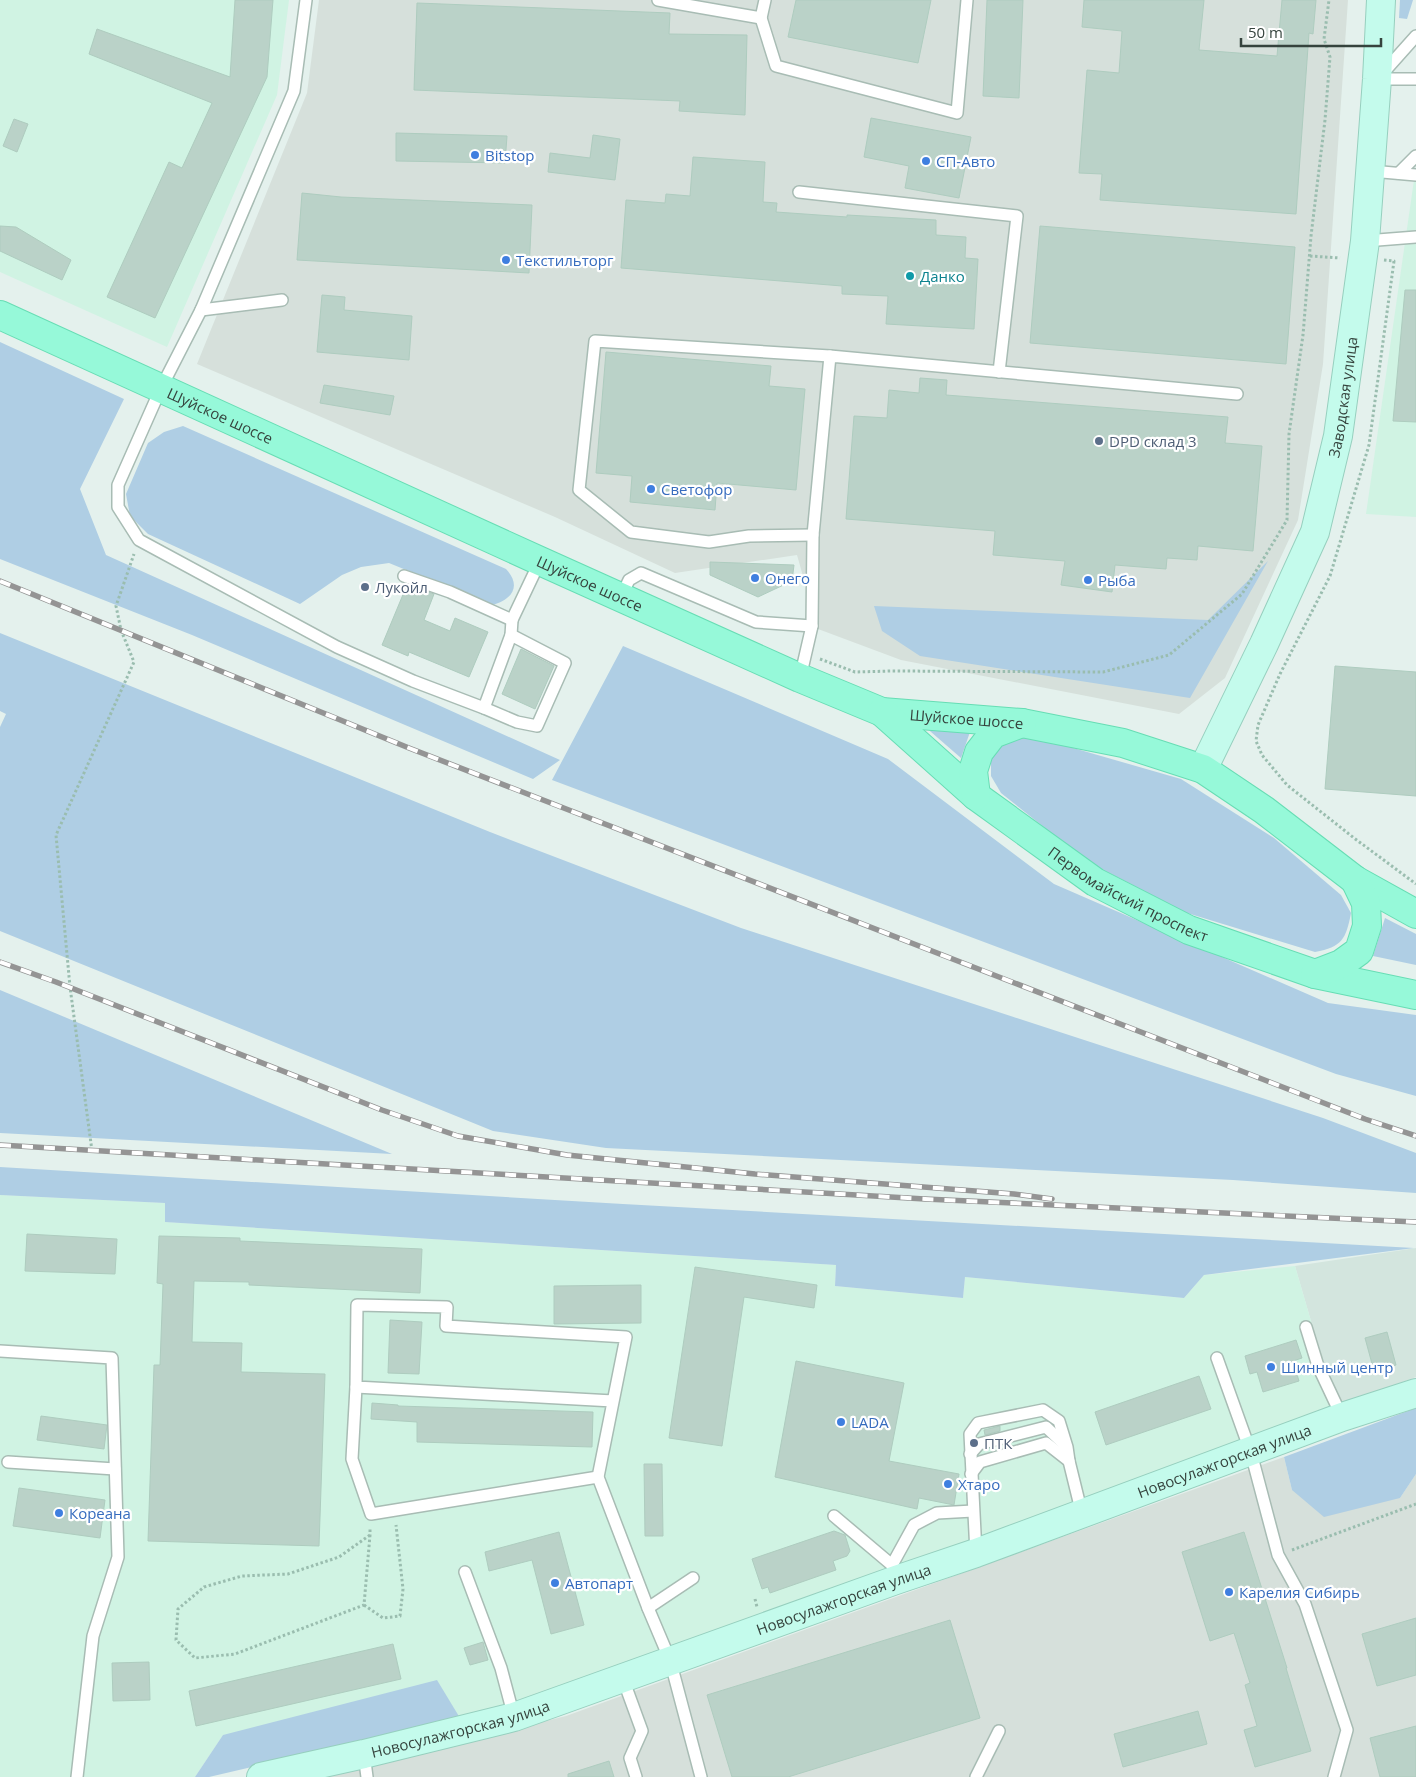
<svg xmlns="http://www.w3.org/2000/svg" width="1416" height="1777" viewBox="0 0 1416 1777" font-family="'Open Sans',sans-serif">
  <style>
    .residential { fill: #d3e5de }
    .commercial { fill: #d0f3e3 }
    .industrial { fill: #d6e0db }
    .green { fill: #afcee4 }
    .building { fill: #bad2c8; stroke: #aeccbf }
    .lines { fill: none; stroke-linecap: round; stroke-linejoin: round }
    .lane-casing { stroke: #a8bcb4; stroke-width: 14 }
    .secondary-casing { stroke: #96cfbe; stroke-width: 30 }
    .primary-casing { stroke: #67ddb4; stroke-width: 30 }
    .path { stroke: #9abdaf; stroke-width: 3; stroke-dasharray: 2.5 2.5; stroke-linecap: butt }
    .lane { stroke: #fff; stroke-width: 11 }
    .secondary { stroke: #c4fbec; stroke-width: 28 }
    .primary { stroke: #96f9d9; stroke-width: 28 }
    .rail-casing { stroke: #949494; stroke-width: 5.5 }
    .rail { stroke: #fff; stroke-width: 4; stroke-dasharray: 11; stroke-linecap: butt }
    .shop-dot { fill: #3f7fe0; stroke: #fff; stroke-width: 2 }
    .culture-dot { fill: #0f9aa8; stroke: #fff; stroke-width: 2 }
    .service-dot { fill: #5c6f8a; stroke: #fff; stroke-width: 2 }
    .labels { text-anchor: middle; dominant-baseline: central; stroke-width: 4.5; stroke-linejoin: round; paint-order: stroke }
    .shop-label { font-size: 15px; fill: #366cbe; stroke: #fff; text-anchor: start }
    .culture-label { font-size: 15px; fill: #0d838f; stroke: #fff; text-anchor: start }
    .street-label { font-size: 15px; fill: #35433d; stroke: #fff }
    .service-label { font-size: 15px; fill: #4e5e75; stroke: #fff; text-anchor: start }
  </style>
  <rect width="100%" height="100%" fill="#e4f1ed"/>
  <polygon class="residential" points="1416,1248 1416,1377 1336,1407 1295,1266"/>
  <g class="commercial">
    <polygon points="0,0 289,0 277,95 167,347 0,272"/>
    <polygon points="1416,166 1416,517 1366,514"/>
    <polygon points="0,1195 165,1203 166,1222 836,1265 835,1286 963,1298 965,1277 1184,1298 1204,1275 1295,1266 1336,1407 583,1680 460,1718 223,1735 195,1777 0,1777"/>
  </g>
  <g class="industrial">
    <polygon points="319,0 1348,0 1323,364 1298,520 1225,678 1179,714 901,660 818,629 797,555 675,573 555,517 197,364 307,93"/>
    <polygon points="1284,1457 1292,1490 1400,1498 1416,1474 1416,1777 324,1777 566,1716"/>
  </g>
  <g class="green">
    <polygon points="1400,0 1413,0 1407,19 1399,18"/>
    <polygon points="0,342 124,399 80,489 106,555 560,760 533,779 192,635 0,559"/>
    <path d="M183 426 506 569C522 586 512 600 492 605L389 563 361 567 342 575 300 604 148 534 130 516 126 494 148 443 164 432Z"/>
    <polygon points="1268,561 1190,698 920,656 882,631 874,606 1208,620"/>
    <polygon points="0,633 490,832 741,928 1323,1118 1416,1153 1416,1193 1233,1180 606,1148 493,1131 0,931 0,727 6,714 0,711"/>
    <polygon points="623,646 888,759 1054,884 1328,1003 1416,1015 1416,1096 1336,1074 552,780"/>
    <polygon points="923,725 970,732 961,758"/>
    <path d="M1035 737 1181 779 1274 838 1341 895 1351 913C1346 939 1342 947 1315 952L1187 913 1088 862 1001 793 991 776V760L999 746 1012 738Z"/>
    <polygon points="1385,918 1416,934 1416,965 1373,956"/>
    <polygon points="0,990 392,1154 0,1133"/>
    <polygon points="0,1167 623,1204 1414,1248 1204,1275 1184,1298 965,1277 963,1298 835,1286 836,1265 165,1222 165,1203 0,1195"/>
    <polygon points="1416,1408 1416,1474 1400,1498 1324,1517 1292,1490 1284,1457"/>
    <polygon points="437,1680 460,1718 209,1777 195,1777 223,1735"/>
  </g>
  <g class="building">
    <polygon points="235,0 273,0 267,77 155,318 107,297 169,162 182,168 212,103 89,54 97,29 230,77"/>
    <polygon points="796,0 931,0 918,63 788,37"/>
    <polygon points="987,0 1023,0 1019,98 983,96"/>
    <polygon points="1084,0 1204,0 1199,50 1277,56 1282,0 1316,0 1313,34 1309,33 1296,214 1100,200 1102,174 1079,173 1087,70 1119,73 1122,31 1082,27"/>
    <polygon points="417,3 670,13 669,34 747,35 745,115 679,111 680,101 414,90"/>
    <polygon points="871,118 971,137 959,198 905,188 909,166 864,157"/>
    <polygon points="14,119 28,124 17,152 3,146"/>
    <polygon points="396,133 507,136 505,163 396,161"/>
    <polygon points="593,135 620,139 615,180 548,172 550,153 590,158"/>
    <polygon points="693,157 765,162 763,202 777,203 776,212 847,217 847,215 936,220 936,235 966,237 965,258 978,259 974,329 886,324 888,296 842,294 842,286 621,268 626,200 665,203 666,194 690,196"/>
    <polygon points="302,193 341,197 532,205 529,273 297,260"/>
    <polygon points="0,226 16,227 71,260 62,280 0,251"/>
    <polygon points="1040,226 1295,247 1286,364 1030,343"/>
    <polygon points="1405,290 1416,290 1416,422 1393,421"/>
    <polygon points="322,295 345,297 344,310 412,316 409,360 317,352"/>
    <polygon points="606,352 771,366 769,386 805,389 796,490 717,483 715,510 630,502 632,476 596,473"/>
    <polygon points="920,378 947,380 946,395 1228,417 1225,443 1262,446 1253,551 1198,546 1197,560 1167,558 1166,569 1115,565 1112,592 1061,585 1065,561 993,555 995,531 846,519 854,416 887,418 889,390 919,393"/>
    <polygon points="324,385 394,396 390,415 320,403"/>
    <polygon points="710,562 794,565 792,581 758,597 710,575"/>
    <polygon points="407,585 434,594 424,620 450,631 455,618 488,632 469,677 409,652 408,656 382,645"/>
    <polygon points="521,649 554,666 535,709 502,694"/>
    <polygon points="1335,666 1416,672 1416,796 1325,789"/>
    <polygon points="27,1234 117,1239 115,1274 25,1271"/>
    <polygon points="159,1236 240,1238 240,1241 422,1249 420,1293 249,1285 249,1282 194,1281 192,1342 242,1343 241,1372 325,1374 319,1546 148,1541 154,1365 160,1365 163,1284 157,1283"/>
    <polygon points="695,1267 817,1285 814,1308 744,1297 722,1446 669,1438"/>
    <polygon points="641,1285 641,1323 554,1324 554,1286"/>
    <polygon points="390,1320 422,1322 419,1374 388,1373"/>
    <polygon points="1387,1332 1396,1365 1374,1371 1365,1338"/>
    <polygon points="1296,1340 1302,1358 1293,1361 1299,1381 1263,1392 1257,1372 1250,1374 1245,1356"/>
    <polygon points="796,1361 904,1383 889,1461 959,1474 954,1505 919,1498 917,1509 775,1477"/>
    <polygon points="1199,1376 1211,1409 1106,1445 1095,1412"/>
    <polygon points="372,1403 398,1405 398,1406 593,1412 592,1447 417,1442 417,1422 371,1419"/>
    <polygon points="41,1416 107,1425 104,1449 37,1440"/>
    <polygon points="1000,1426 1000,1431 985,1435 984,1430"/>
    <polygon points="644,1464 662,1464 663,1536 645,1536"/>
    <polygon points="19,1488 105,1500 100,1538 13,1526"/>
    <polygon points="834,1531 845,1535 850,1551 847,1556 833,1561 836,1570 770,1593 768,1587 762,1589 752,1559"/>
    <polygon points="559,1532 584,1625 551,1634 532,1560 489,1571 485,1552"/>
    <polygon points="1244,1532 1287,1668 1286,1668 1311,1751 1255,1767 1244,1730 1257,1726 1245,1685 1250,1683 1234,1633 1210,1641 1182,1552"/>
    <polygon points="1416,1618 1416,1675 1377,1686 1362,1634"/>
    <polygon points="950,1620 980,1718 788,1777 732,1777 707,1695"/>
    <polygon points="483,1642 488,1660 470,1665 464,1648"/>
    <polygon points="393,1644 401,1679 196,1726 189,1691"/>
    <polygon points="149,1662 150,1700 113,1701 112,1663"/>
    <polygon points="1198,1711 1207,1744 1123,1767 1114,1734"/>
    <polygon points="1416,1726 1416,1777 1380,1777 1370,1738"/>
    <polygon points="609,1761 614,1777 568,1777 568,1774"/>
  </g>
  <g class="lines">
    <g class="lane-casing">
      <g id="lane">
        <polyline points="306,0 294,91 201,310 161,388 118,485 118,507 139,540 337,647 413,681 484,708 511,635 512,620"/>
        <polyline points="658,0 761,18 765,0"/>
        <polyline points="761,18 776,66 957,113 967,0"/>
        <polyline points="1382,74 1416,36"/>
        <polyline points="1377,79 1416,79"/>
        <polyline points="1371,171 1416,175"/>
        <polyline points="1399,173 1416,156"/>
        <polyline points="799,192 1017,216 999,372"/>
        <polyline points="1365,241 1416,237"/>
        <polyline points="201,310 282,300"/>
        <polyline points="813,535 749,536 709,542 631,532 579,490 595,341 830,356"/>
        <polyline points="404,576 450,592 512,620 540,561"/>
        <polyline points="621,597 629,580 641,573 756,622 812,626"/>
        <polyline points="800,678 812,626 813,535 830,356 1237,394"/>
        <polyline points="484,708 517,722 537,726 565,663 511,635"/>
        <polyline points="1306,1327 1318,1366 1342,1417"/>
        <polyline points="0,1351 112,1358 118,1557 93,1636 77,1777"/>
        <polyline points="1217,1358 1251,1453 1278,1555 1305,1604 1347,1730 1334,1777"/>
        <polyline points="356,1387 352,1459 371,1514 598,1477"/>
        <polyline points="613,1401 356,1387 357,1305 447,1307 446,1326 626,1337 598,1477 648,1608 670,1660 701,1777"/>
        <polyline points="970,1454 979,1444 1046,1427 1066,1446"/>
        <polyline points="8,1462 115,1469"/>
        <polyline points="971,1474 980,1462 1046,1443 1069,1461"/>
        <polyline points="834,1516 892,1565"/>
        <polyline points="976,1553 970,1434 978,1423 1043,1410 1059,1421 1067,1447 1069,1461 1082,1514"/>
        <polyline points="465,1572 501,1668 514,1717"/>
        <polyline points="896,1580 892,1565 914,1525 937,1513 973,1511"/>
        <polyline points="648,1608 693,1578"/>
        <polyline points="623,1679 642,1731 630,1758 636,1777"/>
        <polyline points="364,1754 367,1777"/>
        <polyline points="976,1777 999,1731"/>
      </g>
    </g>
    <g class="secondary-casing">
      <g id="secondary">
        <path id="s1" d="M1203 769 1264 644 1315 532 1338 436 1365 241 1377 79 1381 0"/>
        <path id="s2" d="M261 1777 364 1754 514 1717 896 1580 976 1553 1342 1417 1416 1393"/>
      </g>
    </g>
    <g class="primary-casing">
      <g id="primary">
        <path id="s3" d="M0 315 540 561 800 678 882 712 1022 723 1123 743 1203 769 1264 810 1355 880 1416 914"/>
        <path id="s4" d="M882 712 976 796 1095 882 1189 930 1315 974 1416 995"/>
        <polyline points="976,796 973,771 979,752 993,734 1022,723"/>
        <polyline points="1315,974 1341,964 1359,951 1367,926 1366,903 1355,880"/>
      </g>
    </g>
    <g class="path">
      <polyline points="1310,256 1340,258"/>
      <polyline points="1384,260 1394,261 1369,445 1330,576 1280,674 1258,725 1256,741 1262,755 1287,785 1354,838 1416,884"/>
      <polyline points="820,659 855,672 892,671 1103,672 1169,655 1242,594 1287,520 1289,434 1303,335 1311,236 1325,120 1330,57 1324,39 1329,0"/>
      <polyline points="92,1151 70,987 56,835 134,662 121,630 116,606 134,554"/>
      <polyline points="370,1535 339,1557 288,1574 242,1576 204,1587 178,1609 176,1640 195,1658 235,1654 364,1605 370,1535 370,1527"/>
      <polyline points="1292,1550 1416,1504"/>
      <polyline points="755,1599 757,1607"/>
      <polyline points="364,1605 383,1618 400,1616 403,1589 396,1525"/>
    </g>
    <use href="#lane" class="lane"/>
    <use href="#secondary" class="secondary"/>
    <use href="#primary" class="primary"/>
    <g class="rail-casing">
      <g id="rail">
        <polyline points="0,581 409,748 1365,1119 1416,1136"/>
        <polyline points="0,962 56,982 382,1110 458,1136 567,1155 755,1174 1014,1194 1052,1199"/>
        <polyline points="0,1145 925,1199 1416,1222"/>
      </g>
    </g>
    <use href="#rail" class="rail"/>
  </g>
  <g class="shop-dot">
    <circle cx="475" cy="155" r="5"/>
    <circle cx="926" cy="161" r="5"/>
    <circle cx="506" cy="260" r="5"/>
    <circle cx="651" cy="489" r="5"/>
    <circle cx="755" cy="578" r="5"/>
    <circle cx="1088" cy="580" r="5"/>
    <circle cx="1271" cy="1367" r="5"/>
    <circle cx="841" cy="1422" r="5"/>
    <circle cx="948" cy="1484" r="5"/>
    <circle cx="59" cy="1513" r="5"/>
    <circle cx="555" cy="1583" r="5"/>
    <circle cx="1229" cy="1592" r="5"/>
  </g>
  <circle class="culture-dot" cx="910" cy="276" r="5"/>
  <g class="service-dot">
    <circle cx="1099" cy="441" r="5"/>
    <circle cx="365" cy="587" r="5"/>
    <circle cx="974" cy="1443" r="5"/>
  </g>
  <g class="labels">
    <g class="shop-label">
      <text x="485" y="155">Bitstop</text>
      <text x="936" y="161">СП-Авто</text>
      <text x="516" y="260">Текстильторг</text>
      <text x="661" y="489">Светофор</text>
      <text x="765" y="578">Онего</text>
      <text x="1098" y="580">Рыба</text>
      <text x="1281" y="1367">Шинный центр</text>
      <text x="851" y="1422">LADA</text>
      <text x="958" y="1484">Хтаро</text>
      <text x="69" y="1513">Кореана</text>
      <text x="565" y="1583">Автопарт</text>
      <text x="1239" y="1592">Карелия Сибирь</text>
    </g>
    <g class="culture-label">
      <text x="920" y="276">Данко</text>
    </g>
    <g class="street-label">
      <text stroke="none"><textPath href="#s1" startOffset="400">Заводская улица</textPath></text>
      <text stroke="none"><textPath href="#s3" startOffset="242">Шуйское шоссе</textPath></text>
      <text stroke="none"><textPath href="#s3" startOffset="648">Шуйское шоссе</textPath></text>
      <text stroke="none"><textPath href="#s3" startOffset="1052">Шуйское шоссе</textPath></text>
      <text stroke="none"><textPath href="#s4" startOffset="308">Первомайский проспект</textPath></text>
      <text stroke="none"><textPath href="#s2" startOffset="1015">Новосулажгорская улица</textPath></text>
      <text stroke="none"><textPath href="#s2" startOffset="610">Новосулажгорская улица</textPath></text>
      <text stroke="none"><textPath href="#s2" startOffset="205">Новосулажгорская улица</textPath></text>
    </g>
    <g class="service-label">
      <text x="1109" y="441">DPD склад 3</text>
      <text x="375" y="587">Лукойл</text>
      <text x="984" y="1443">ПТК</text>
    </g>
  </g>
  <path d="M1241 38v8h140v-8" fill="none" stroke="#35433d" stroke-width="2.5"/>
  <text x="1248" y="38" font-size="15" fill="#35433d" stroke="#ffffff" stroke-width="4" paint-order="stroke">50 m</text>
</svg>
